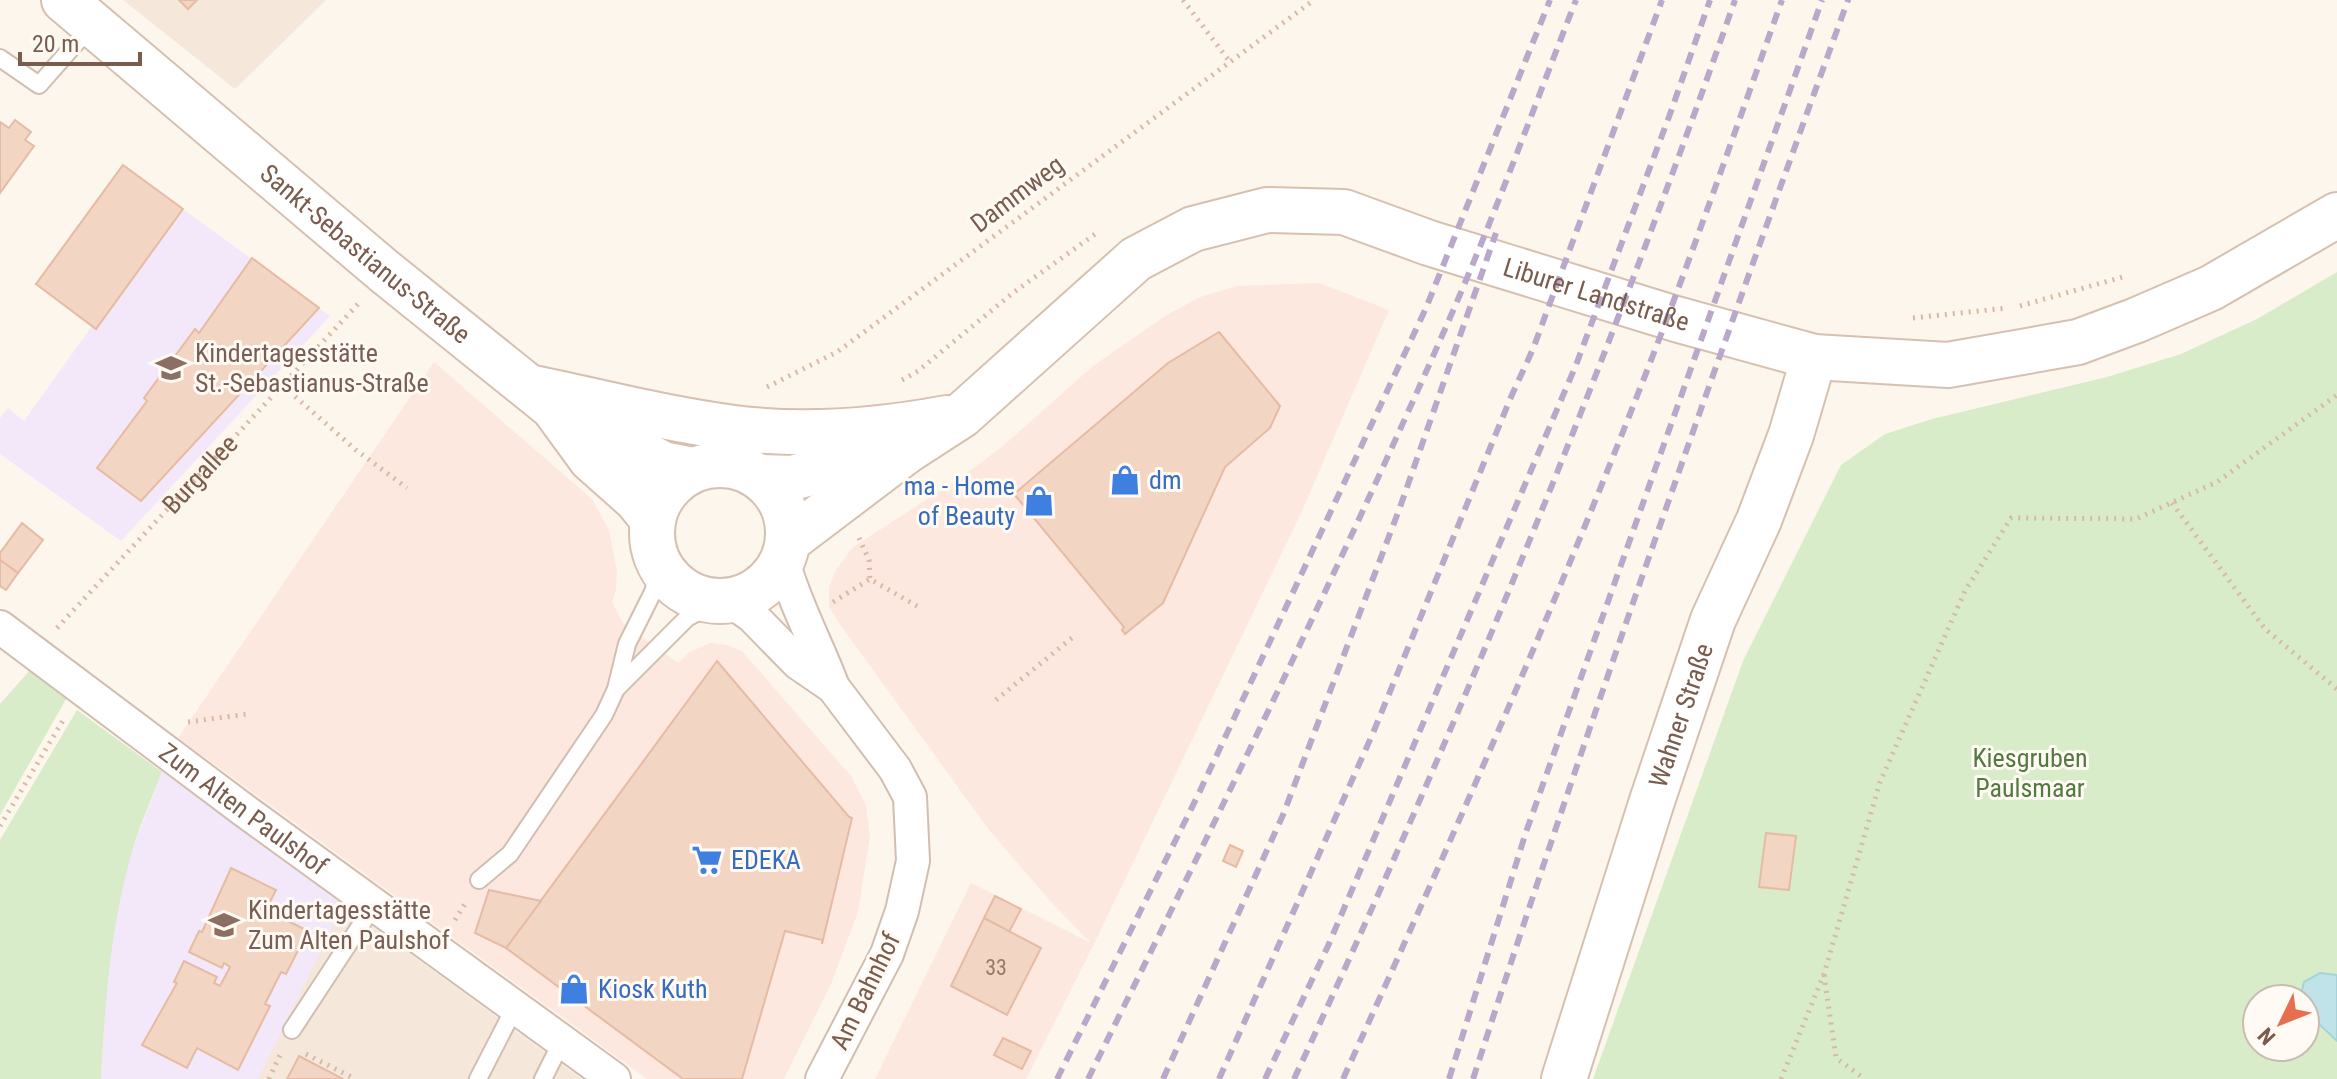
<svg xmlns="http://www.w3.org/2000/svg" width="2337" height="1079" viewBox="0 0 2337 1079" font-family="'Roboto Condensed',sans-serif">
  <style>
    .residential { fill: #f5e8da }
    .commercial { fill: #fde8e0 }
    .education { fill: #f3e8fa }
    .green { fill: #d8ecc9; fill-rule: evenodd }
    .water { fill: #bfe3e8; stroke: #a5d3da; stroke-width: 2 }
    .building { fill: #f3d5c3; stroke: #e6bba3; stroke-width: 2 }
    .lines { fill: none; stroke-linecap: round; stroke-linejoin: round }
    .lane-casing { stroke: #d1beb0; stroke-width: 20 }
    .street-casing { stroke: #d1beb0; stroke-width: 36 }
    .secondary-casing { stroke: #d6c0b0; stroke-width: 48 }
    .path { stroke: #d9b8a5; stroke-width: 5; stroke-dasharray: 2 6; stroke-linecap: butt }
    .lane { stroke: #fff; stroke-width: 16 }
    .street { stroke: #fff; stroke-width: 32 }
    .secondary { stroke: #fff; stroke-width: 44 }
    .rail { stroke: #b9a8c9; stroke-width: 6; stroke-dasharray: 12 8; stroke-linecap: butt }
    .labels { text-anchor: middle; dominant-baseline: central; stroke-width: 6; stroke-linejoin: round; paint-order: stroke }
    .number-label { font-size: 22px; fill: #987a6a }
    .street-label { font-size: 26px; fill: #7a5c4d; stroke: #fffaf3 }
    .education-label { font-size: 26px; fill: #785e54; stroke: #fffaf3; text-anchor: start }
    .shop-label { font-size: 26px; fill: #366cbe; stroke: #fffaf3; text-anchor: start }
    .park-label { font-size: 26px; fill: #537a41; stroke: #fffaf3 }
  </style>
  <rect width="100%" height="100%" fill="#fdf6ec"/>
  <g class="residential">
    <polygon points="123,0 326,0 235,89"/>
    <polygon points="162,772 343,905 582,1079 101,1079 112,944 118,906"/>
  </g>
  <g class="commercial">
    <polygon points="1319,283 1389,310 1302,511 1093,946 1026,1079 875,1079 971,883 1091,943 1051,902 989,830 841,626 829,607 829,587 836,570 853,547 960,478 1003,446 1093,366 1165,316 1200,297 1237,286"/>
    <polygon points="434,362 592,499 609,530 617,571 616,591 612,602 623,623 678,663 689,652 711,643 727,645 742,651 851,776 866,805 870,836 858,912 831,984 784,1079 647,1079 178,738"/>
  </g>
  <g class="education">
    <polygon points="183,209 330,316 121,541 0,454 0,418 8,408 24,421 92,326 96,328"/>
    <polygon points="162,772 343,905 258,1079 101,1079 107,979 118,906 130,856"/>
  </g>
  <g class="green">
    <path d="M2337 272V1079H1593L1743 661 1841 465 1885 434 1932 419 2107 377 2181 354 2257 319ZM2257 999H2305V1047H2257Z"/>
    <polygon points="31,669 73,687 0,815 0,704"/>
    <path d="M77 710 162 772C151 800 138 829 130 859 110 931 105 1004 101 1079H0V840Z"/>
  </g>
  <polygon class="water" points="2320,973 2337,975 2337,1041 2305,1011 2305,999 2300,999 2304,982"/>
  <g class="building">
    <polygon points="179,0 197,0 188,9"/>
    <polygon points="15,120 31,132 25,140 34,146 0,193 0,122 9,128"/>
    <polygon points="123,165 183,209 96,329 36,284"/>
    <polygon points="252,258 319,308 141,501 97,468 147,401 144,398 195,329 199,333"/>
    <polygon points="1219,332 1280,406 1270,428 1225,467 1163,603 1125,634 1122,630 1124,627 1014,494 1168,363"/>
    <polygon points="22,523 43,540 18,573 0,560 0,553"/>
    <polygon points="0,560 18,573 6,590 0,586"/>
    <polygon points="717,661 849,817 852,818 822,944 822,940 785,931 742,1079 683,1079 506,948"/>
    <polygon points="1766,833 1796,836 1789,890 1759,887"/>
    <polygon points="1230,845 1243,851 1236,867 1223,861"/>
    <polygon points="231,868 276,890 266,910 308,931 286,974 281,972 265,1004 270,1006 238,1070 197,1048 187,1068 142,1045 177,983 174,982 184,961 217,977 214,983 220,986 230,967 224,963 222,968 189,952 199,931 202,932"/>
    <polygon points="489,890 541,901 506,948 475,933"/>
    <polygon points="995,896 1021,909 1009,932 984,918"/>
    <polygon points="984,918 1041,948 1007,1015 951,986"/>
    <polygon points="1003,1038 1031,1051 1022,1069 994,1055"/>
    <polygon points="299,1056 343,1079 287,1079"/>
  </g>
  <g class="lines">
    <g class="lane-casing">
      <g id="lane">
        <polyline points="0,58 39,85 91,26"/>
        <polyline points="617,688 687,618 717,602"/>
        <polyline points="479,880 510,854 604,715 616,689 627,644 653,592 660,566"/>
        <polyline points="292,1030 374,905"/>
        <polyline points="478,1079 515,1007"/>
        <polyline points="543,1079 562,1041"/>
      </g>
    </g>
    <g class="street-casing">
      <g id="street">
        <path d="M783 561C795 605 817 644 833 687"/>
        <polyline points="731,601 752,616 798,663 833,687 895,769 910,797 913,861 902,911 887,954 822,1079"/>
        <path id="s2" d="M0 627 245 811 614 1079"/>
      </g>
    </g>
    <g class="secondary-casing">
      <g id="secondary">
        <path id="s3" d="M64 0 384 271 553 407 591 459 636 499 653 520"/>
        <path d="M529 387C597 401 665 419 734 428 805 437 877 431 947 418"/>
        <polyline points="558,409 663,464 693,470"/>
        <circle cx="720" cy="533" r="68"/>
        <polyline points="759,477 792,478 848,463 898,453"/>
        <path id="s4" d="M788 541 908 450 962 415 1136 259 1193 229 1267 210 1344 212 1429 243 1676 319 1814 357 1948 365 2078 342 2137 320 2211 288 2337 215"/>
        <path id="s5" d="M1564 1079 1652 801 1713 620 1759 520 1791 435 1814 357"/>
      </g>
    </g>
    <g class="path">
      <polyline points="1183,0 1230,62"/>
      <polyline points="2020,306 2126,276"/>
      <polyline points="1913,318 2007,308"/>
      <polyline points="902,380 918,371 1014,292 1098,232"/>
      <polyline points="283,386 356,450 407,488"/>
      <polyline points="767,387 837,352 1314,0"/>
      <polyline points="2172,503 2265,629 2337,689"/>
      <polyline points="859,538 869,560 870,579"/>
      <polyline points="833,602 870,579 922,609"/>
      <path id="s1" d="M57 628 358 304"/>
      <polyline points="996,700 1073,637"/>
      <polyline points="188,722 248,714"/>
      <polyline points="0,826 65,717"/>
      <polyline points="455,920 466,902"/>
      <polyline points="1824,975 1836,1058 1865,1079"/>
      <polyline points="306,1054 355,1079"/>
      <polyline points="269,1079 280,1055"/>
      <polyline points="1781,1079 1824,974 1880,782 1965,591 2011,518 2136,519 2217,482 2337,395"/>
    </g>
    <use href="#lane" class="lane"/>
    <use href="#street" class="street"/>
    <use href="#secondary" class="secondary"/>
    <g class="rail">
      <polyline points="1057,1079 1199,793 1426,308 1550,0"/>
      <path d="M1088 1079C1212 828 1336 577 1449 320 1495 215 1534 107 1576 0"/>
      <polyline points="1163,1079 1283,815 1399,510 1496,233"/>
      <polyline points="1219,1079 1373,733 1511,397 1533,349 1662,0"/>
      <polyline points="1265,1079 1328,946 1576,365 1670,114 1710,0"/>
      <path d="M1294 1079C1458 727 1606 367 1735 0"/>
      <path d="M1343 1079C1446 852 1548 624 1639 391 1690 262 1735 131 1782 0"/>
      <polyline points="1449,1079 1526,832 1822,0"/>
      <path d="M1473 1079C1590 717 1718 358 1848 0"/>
    </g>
  </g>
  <defs>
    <g id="school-bare" transform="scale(2.4)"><path d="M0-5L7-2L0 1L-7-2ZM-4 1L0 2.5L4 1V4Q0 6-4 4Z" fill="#8d6e63" stroke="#fffaf3" stroke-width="2.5" paint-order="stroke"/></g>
    <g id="shop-bare" transform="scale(2.4)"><path d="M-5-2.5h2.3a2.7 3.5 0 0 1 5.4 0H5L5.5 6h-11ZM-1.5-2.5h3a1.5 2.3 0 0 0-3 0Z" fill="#3f7fe0" stroke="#fffaf3" stroke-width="2.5" paint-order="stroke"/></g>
    <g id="supermarket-bare" transform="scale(2.4)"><path d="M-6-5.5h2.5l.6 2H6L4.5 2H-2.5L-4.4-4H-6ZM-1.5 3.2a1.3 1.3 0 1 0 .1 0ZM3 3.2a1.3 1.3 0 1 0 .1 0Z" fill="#3f7fe0" stroke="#fffaf3" stroke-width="2.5" paint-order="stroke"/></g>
  </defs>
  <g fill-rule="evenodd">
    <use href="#school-bare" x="171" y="368"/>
    <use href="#shop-bare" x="1125" y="480"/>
    <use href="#shop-bare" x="1039" y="501"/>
    <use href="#supermarket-bare" x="707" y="860"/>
    <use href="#school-bare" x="224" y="925"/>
    <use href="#shop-bare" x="574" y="989"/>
  </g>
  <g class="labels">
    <g class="number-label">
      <text x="996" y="967">33</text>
    </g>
    <g class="street-label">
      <text transform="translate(1017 194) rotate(-37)">Dammweg</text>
      <text stroke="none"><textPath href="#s3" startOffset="394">Sankt-Sebastianus-Straße</textPath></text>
      <text stroke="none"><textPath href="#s4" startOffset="932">Liburer Landstraße</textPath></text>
      <text stroke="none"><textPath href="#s1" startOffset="210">Burgallee</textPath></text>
      <text stroke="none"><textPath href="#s5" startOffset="382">Wahner Straße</textPath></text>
      <text stroke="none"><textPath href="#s2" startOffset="304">Zum Alten Paulshof</textPath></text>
      <text transform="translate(865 991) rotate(-64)">Am Bahnhof</text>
    </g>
    <g class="education-label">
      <text x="195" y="353">Kindertagesstätte<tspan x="195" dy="30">St.-Sebastianus-Straße</tspan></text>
      <text x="248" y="910">Kindertagesstätte<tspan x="248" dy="30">Zum Alten Paulshof</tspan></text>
    </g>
    <g class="shop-label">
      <text x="1149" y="480">dm</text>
      <text x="1015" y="486" text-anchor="end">ma - Home<tspan x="1015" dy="30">of Beauty</tspan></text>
      <text x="731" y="860">EDEKA</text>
      <text x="598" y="989">Kiosk Kuth</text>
    </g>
    <g class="park-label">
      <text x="2030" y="758">Kiesgruben<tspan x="2030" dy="30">Paulsmaar</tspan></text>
    </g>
  </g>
  <g transform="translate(2281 1023) rotate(227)"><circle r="38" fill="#fffaf3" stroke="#cabbb1" stroke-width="2"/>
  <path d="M0-6L14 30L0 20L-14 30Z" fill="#e76f51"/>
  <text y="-12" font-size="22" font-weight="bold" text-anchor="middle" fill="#7a5c4d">N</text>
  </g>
  <path d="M20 52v12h120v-12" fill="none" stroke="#7a5c4d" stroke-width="4"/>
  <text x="32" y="52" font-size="24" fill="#7a5c4d" stroke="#fffaf3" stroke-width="6" paint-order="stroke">20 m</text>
</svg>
